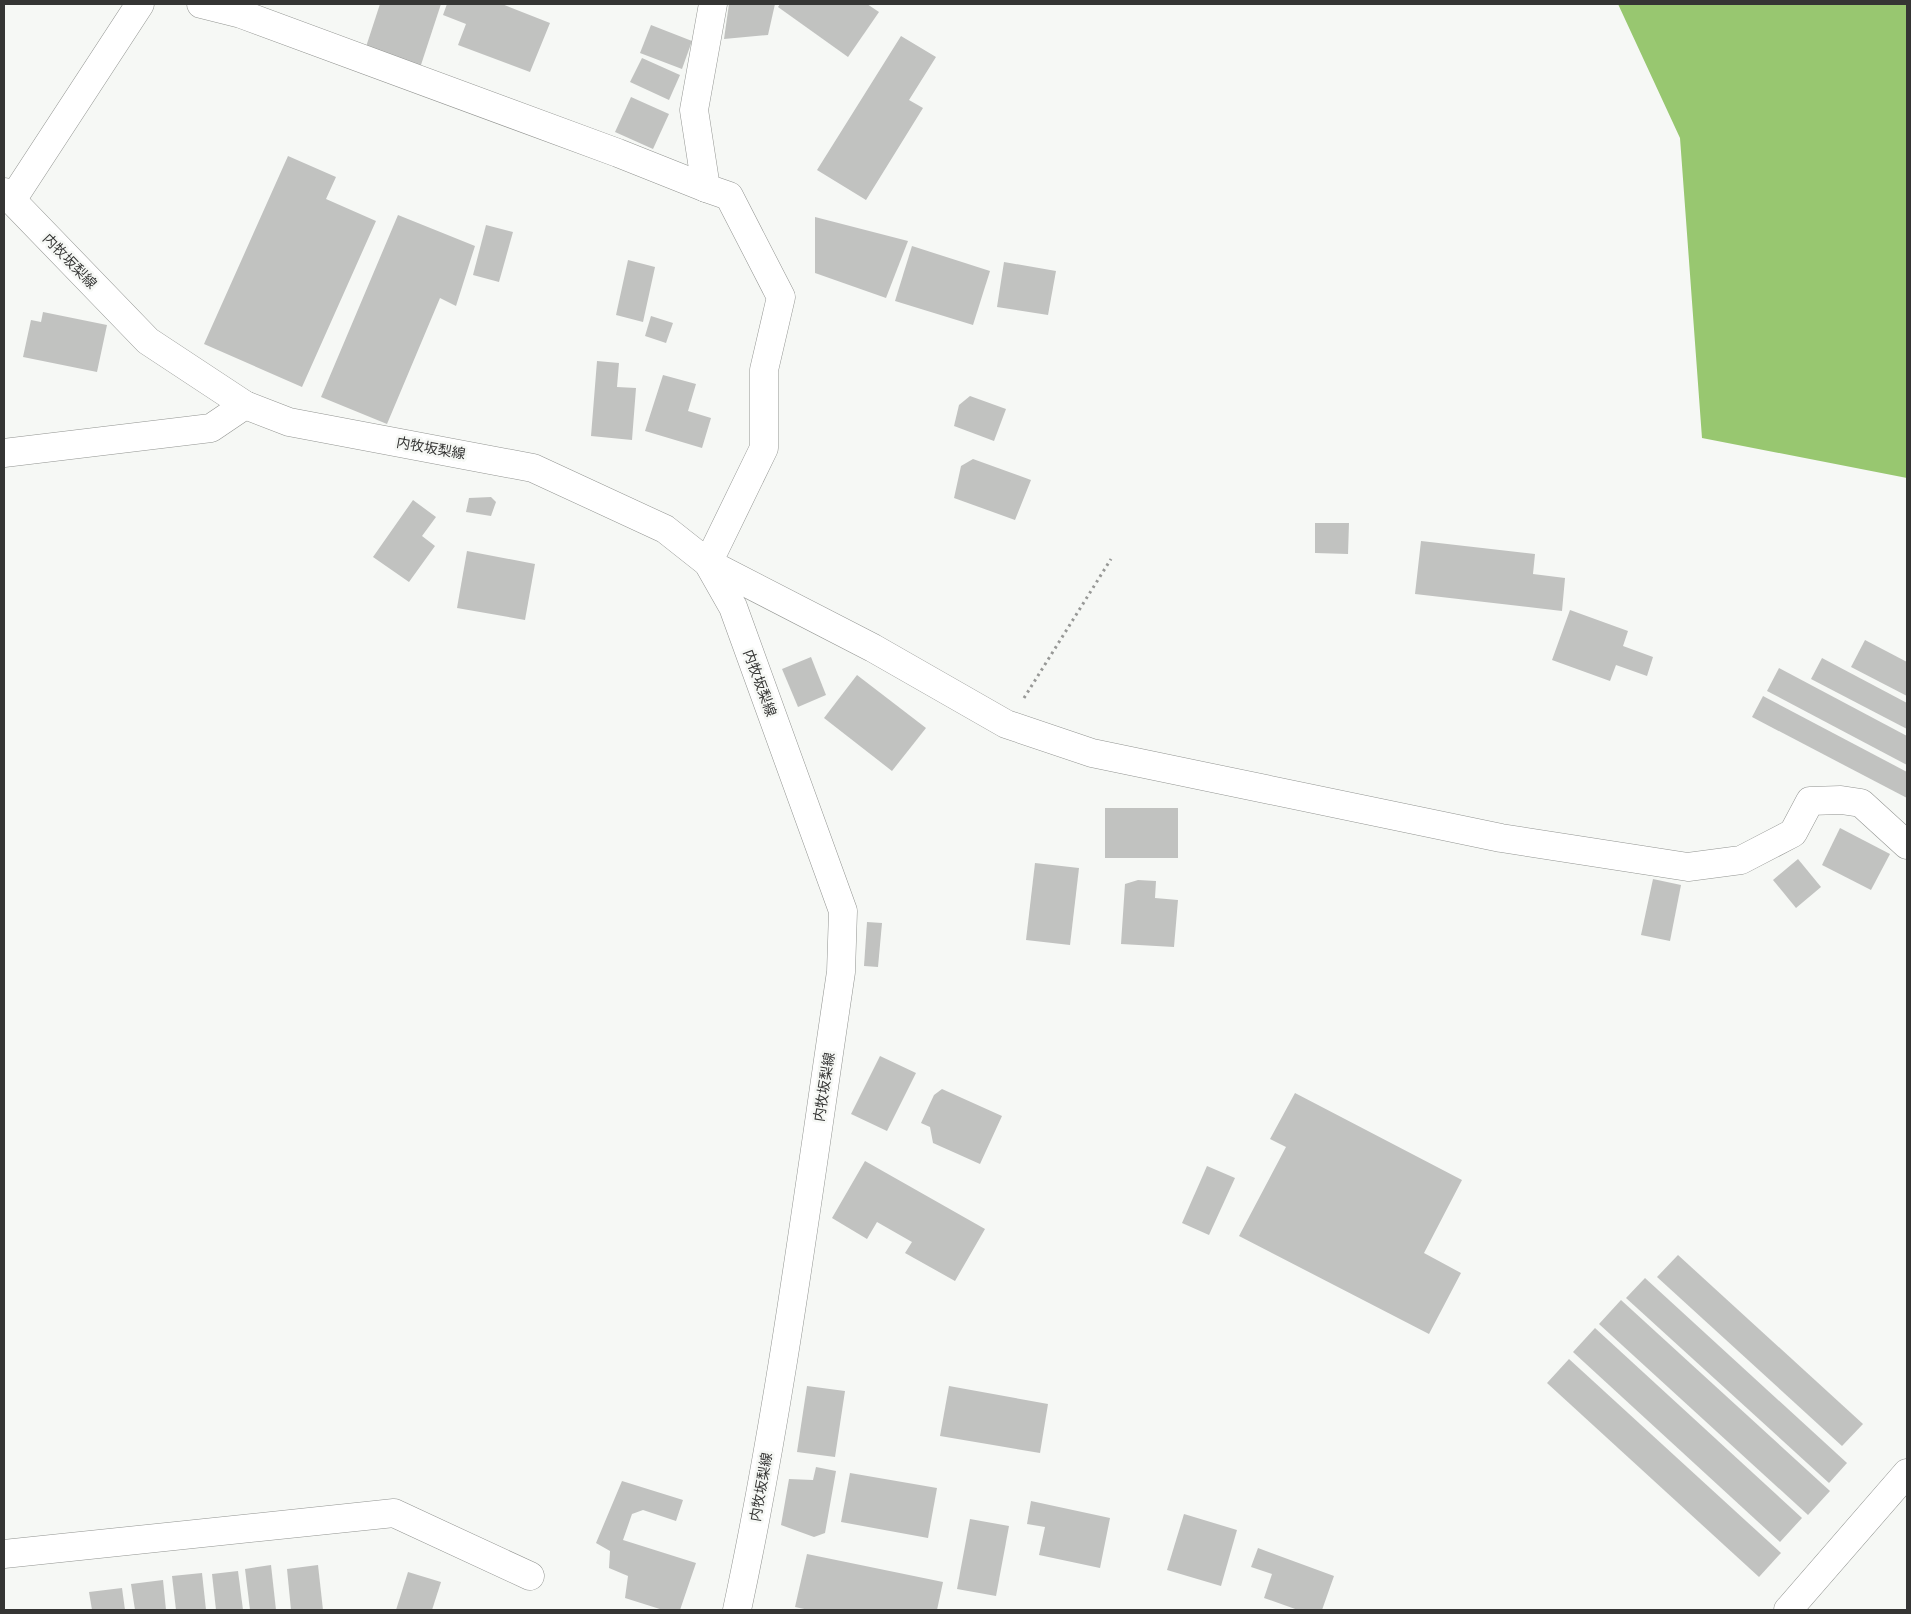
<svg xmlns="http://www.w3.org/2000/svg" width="1911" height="1614" viewBox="0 0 1911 1614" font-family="'Public Sans','Noto Sans JP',sans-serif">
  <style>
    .forest { fill: #98c770 }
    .building { fill: #c1c2c0 }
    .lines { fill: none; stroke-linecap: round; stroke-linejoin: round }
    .minor-casing { stroke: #929491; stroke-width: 29 }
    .major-casing { stroke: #929491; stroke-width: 29 }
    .path { stroke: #979896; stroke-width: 3; stroke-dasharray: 2.5 4; stroke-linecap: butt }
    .minor { stroke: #fff; stroke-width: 28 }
    .major { stroke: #fff; stroke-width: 28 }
    .labels { text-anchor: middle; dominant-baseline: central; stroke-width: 5; stroke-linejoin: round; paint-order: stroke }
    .street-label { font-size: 14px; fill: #353534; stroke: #f6f8f5 }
  </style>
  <rect width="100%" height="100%" fill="#f6f8f5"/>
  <polygon class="forest" points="1618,4 1907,4 1907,478 1702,438 1680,138"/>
  <g class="building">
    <polygon points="380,4 441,4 418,74 363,56"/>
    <polygon points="447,4 502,4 550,23 530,72 458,45 466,24 443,15"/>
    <polygon points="729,4 775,4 768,35 724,39"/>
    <polygon points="780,4 867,4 879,12 848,57 778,7"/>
    <polygon points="651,25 692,41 682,69 640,53"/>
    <polygon points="901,36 936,57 909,100 923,108 866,200 817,170"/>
    <polygon points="642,58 680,75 669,100 630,82"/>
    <polygon points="631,97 669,114 653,149 615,132"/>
    <polygon points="288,156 336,177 326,199 376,221 302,387 204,344"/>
    <polygon points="398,215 475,246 456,306 440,298 387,424 321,397"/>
    <polygon points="815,217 908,241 886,298 815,273"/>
    <polygon points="486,225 513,232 499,282 473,275"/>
    <polygon points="912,246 990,271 973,325 895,301"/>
    <polygon points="628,260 655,267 643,322 616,315"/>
    <polygon points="1004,262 1056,271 1048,315 997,307"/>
    <polygon points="43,312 107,325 97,372 23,357 31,320 41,322"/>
    <polygon points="651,316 673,323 666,343 645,336"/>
    <polygon points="597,361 619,363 617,387 636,388 632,440 591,436"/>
    <polygon points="663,375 696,384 688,411 711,418 702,448 645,431"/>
    <polygon points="970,396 1006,409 994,441 954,426 959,405"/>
    <polygon points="973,459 1031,480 1015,520 954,498 961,466"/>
    <polygon points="491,497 496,502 491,516 466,512 469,498"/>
    <polygon points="413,500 436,517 422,536 435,546 409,582 373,557"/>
    <polygon points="1315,523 1349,523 1348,554 1315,553"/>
    <polygon points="1421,541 1535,554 1533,574 1565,578 1562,611 1415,594"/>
    <polygon points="467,551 535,564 525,620 457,608"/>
    <polygon points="1570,610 1628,631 1623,646 1653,657 1647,676 1616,665 1610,681 1552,660"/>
    <polygon points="1865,640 1907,662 1907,696 1851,667"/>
    <polygon points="811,657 826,695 798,707 782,669"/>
    <polygon points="1822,658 1907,703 1907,729 1811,679"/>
    <polygon points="1779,668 1907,736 1907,765 1767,691"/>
    <polygon points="857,675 926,728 892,771 824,718"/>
    <polygon points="1763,696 1907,772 1907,798 1752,717"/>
    <rect x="1105" y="808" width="73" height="50"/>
    <polygon points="1840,828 1890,854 1871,890 1822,865"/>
    <polygon points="1798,859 1821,887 1796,908 1773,880"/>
    <polygon points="1035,863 1079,868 1070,945 1026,940"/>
    <polygon points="1653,879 1681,885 1670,941 1641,935"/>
    <polygon points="1138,880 1156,881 1155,898 1178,900 1174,947 1121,944 1125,884"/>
    <polygon points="867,922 882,923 878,967 864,966"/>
    <polygon points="880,1056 916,1073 887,1131 851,1114"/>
    <polygon points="942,1089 1002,1116 980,1164 933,1143 930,1127 921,1123 934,1095"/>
    <polygon points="1295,1093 1462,1180 1424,1253 1461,1273 1429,1334 1239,1236 1286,1147 1270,1139"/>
    <polygon points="865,1161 985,1229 955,1281 905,1253 912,1242 877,1222 867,1239 832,1218"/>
    <polygon points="1207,1166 1235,1178 1209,1235 1182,1223"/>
    <polygon points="1678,1255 1863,1424 1842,1446 1657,1277"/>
    <polygon points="1645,1278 1847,1463 1829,1483 1626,1298"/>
    <polygon points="1621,1300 1830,1491 1808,1515 1599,1324"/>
    <polygon points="1595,1328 1802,1518 1780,1542 1573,1352"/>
    <polygon points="1569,1359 1781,1553 1759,1577 1547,1383"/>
    <polygon points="807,1386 845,1391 835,1457 797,1452"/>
    <polygon points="949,1386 1048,1404 1040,1453 940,1436"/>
    <polygon points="816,1467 836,1471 825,1533 814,1537 781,1525 789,1479 813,1480"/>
    <polygon points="850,1473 937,1488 928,1538 841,1522"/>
    <polygon points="622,1481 683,1500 676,1521 643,1510 632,1514 623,1540 696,1563 680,1610 663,1610 625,1598 628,1576 609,1568 610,1551 596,1543"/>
    <polygon points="1031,1501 1110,1518 1100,1568 1039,1555 1045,1527 1027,1524"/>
    <polygon points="1184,1514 1237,1530 1221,1586 1167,1570"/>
    <polygon points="970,1519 1009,1526 996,1596 957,1589"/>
    <polygon points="1258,1548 1334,1576 1322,1610 1298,1610 1264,1598 1272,1574 1251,1567"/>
    <polygon points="807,1554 943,1582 937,1610 809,1610 795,1607"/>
    <polygon points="271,1565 276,1610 250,1610 245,1569"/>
    <polygon points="318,1565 323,1610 291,1610 287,1569"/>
    <polygon points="238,1571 243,1610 216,1610 212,1574"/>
    <polygon points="408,1572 441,1582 432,1610 396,1610"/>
    <polygon points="202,1573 206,1610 176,1610 172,1576"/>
    <polygon points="163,1580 166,1610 135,1610 131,1584"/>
    <polygon points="122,1588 125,1610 92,1610 89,1592"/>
  </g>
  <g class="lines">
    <g class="minor-casing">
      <g id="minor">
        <polyline points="201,4 241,14 618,153 706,188"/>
        <polyline points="713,4 694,110 706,188 729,196 781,297 764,370 764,448 708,563 873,648 1006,724 1092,753 1501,838 1688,867 1741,860 1793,833 1810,801 1841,800 1861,803 1907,845"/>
        <polyline points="12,200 140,4"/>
        <polyline points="4,453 211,428 245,405"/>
        <polyline points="4,1554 394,1513 530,1576"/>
        <polyline points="1788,1610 1907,1473"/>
      </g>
    </g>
    <g class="major-casing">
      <path id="major" d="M4 192 148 341 245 405 289 422 533 468 665 529 708 563 733 607 843 911 841 972C809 1185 782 1400 737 1610"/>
    </g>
    <polyline class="path" points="1024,698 1111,559"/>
    <use href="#minor" class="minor"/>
    <use href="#major" class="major"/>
  </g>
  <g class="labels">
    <g class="street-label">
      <text transform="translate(70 261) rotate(46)">内牧坂梨線</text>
      <text transform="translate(431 448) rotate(10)">内牧坂梨線</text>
      <text transform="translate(760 683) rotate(70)">内牧坂梨線</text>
      <text transform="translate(824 1087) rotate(-81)">内牧坂梨線</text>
      <text transform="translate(761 1487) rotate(-80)">内牧坂梨線</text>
    </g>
  </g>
  <rect width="1911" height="1614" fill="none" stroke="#353534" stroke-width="10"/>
</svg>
